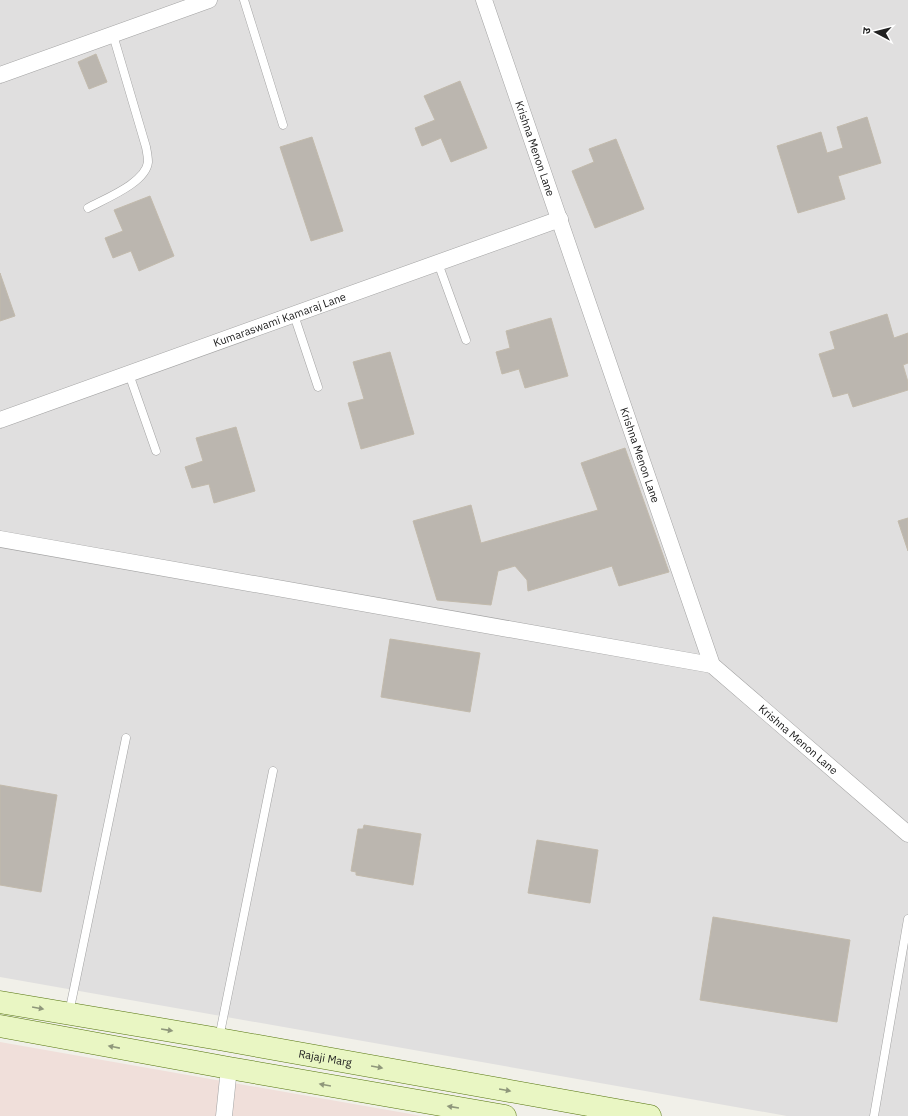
<svg xmlns="http://www.w3.org/2000/svg" width="908" height="1116" viewBox="0 0 908 1116" font-family="'IBM Plex Sans','Noto Sans Devanagari',sans-serif">
  <style>
    .residential { fill: #e0dfdf }
    .commercial { fill: #f0dfda }
    .building { fill: #bbb6af; stroke: #c2baac }
    .lines { fill: none; stroke-linecap: round; stroke-linejoin: round }
    .service-casing { stroke: #a3a3a3; stroke-width: 9 }
    .minor-casing { stroke: #a3a3a3; stroke-width: 17 }
    .secondary-casing { stroke: #55740e; stroke-width: 23 }
    .service { stroke: #fff; stroke-width: 8 }
    .minor { stroke: #fff; stroke-width: 16 }
    .secondary { stroke: #e9f6c3; stroke-width: 22 }
    .oneway { fill: #8f977b }
    .labels { text-anchor: middle; dominant-baseline: central; stroke-width: 3.5; stroke-linejoin: round; paint-order: stroke }
    .street-label { font-size: 11px; fill: #222; stroke: #fff }
  </style>
  <rect width="100%" height="100%" fill="#f1f0e9"/>
  <polygon class="residential" points="0,0 908,0 908,1116 787,1116 0,977"/>
  <polygon class="commercial" points="0,1042 422,1116 0,1116"/>
  <g class="building">
    <polygon points="96,54 107,82 89,89 78,62"/>
    <polygon points="460,81 487,148 451,162 441,138 422,146 415,128 435,120 424,96"/>
    <polygon points="867,117 881,163 838,176 845,199 798,213 777,146 821,132 827,153 843,148 837,127"/>
    <polygon points="312,137 343,231 311,241 280,147"/>
    <polygon points="616,139 644,209 595,228 572,171 594,162 589,149"/>
    <polygon points="150,196 174,256 139,271 131,251 113,258 105,238 123,231 114,210"/>
    <polygon points="0,273 15,316 0,321"/>
    <polygon points="887,314 894,338 908,333 908,363 903,365 908,382 908,390 853,407 848,393 833,397 819,354 835,349 830,332"/>
    <polygon points="551,318 568,376 525,388 519,369 502,374 496,352 510,348 506,331"/>
    <polygon points="390,352 414,434 361,449 348,403 364,399 353,362"/>
    <polygon points="236,427 255,491 214,503 209,484 192,488 185,467 203,461 196,438"/>
    <polygon points="625,448 669,572 619,586 612,566 528,591 527,580 515,566 498,571 491,605 437,600 413,521 471,505 481,543 598,510 581,463"/>
    <polygon points="908,518 908,551 898,521"/>
    <polygon points="390,639 480,653 470,712 381,697"/>
    <polygon points="0,785 57,795 41,892 0,885"/>
    <polygon points="364,825 421,834 413,885 356,875 356,872 351,871 358,829 363,829"/>
    <polygon points="537,840 598,850 590,903 528,893"/>
    <polygon points="713,917 850,940 837,1022 700,1000"/>
  </g>
  <g class="lines">
    <g class="service-casing">
      <g id="service">
        <polyline points="244,0 283,125"/>
        <path d="M88 208C104 199 146 183 148 162 148 158 147 152 146 147L113 35"/>
        <polyline points="438,263 466,340"/>
        <polyline points="294,315 318,387"/>
        <polyline points="129,374 156,451"/>
        <polyline points="69,1013 126,738"/>
        <polyline points="219,1038 273,771"/>
        <polyline points="874,1116 908,919"/>
      </g>
    </g>
    <g class="minor-casing">
      <g id="minor">
        <path id="s1" d="M484 0 712 665 908 834"/>
        <polyline points="0,75 209,0"/>
        <path id="s2" d="M0 420 560 219"/>
        <polyline points="0,539 712,665"/>
        <polyline points="224,1116 229,1068"/>
      </g>
    </g>
    <g class="secondary-casing">
      <g id="secondary">
        <path id="s3" d="M0 1002 219 1039 650 1116"/>
        <polyline points="0,1026 229,1068 505,1116"/>
      </g>
    </g>
    <use href="#service" class="service"/>
    <use href="#minor" class="minor"/>
    <use href="#secondary" class="secondary"/>
  </g>
  <defs><path id="oneway-solid" d="M-6-.8H1V-3.2L6.5 0L1 3.2V.8H-6Z"/></defs>
  <g class="oneway">
    <use href="#oneway-solid" transform="translate(38 1008) rotate(10)"/>
    <use href="#oneway-solid" transform="translate(167 1030) rotate(9)"/>
    <use href="#oneway-solid" transform="translate(114 1047) rotate(-169)"/>
    <use href="#oneway-solid" transform="translate(377 1067) rotate(10)"/>
    <use href="#oneway-solid" transform="translate(325 1085) rotate(-170)"/>
    <use href="#oneway-solid" transform="translate(505 1090) rotate(10)"/>
    <use href="#oneway-solid" transform="translate(453 1107) rotate(-171)"/>
  </g>
  <g class="labels">
    <g class="street-label">
      <text stroke="none"><textPath href="#s1" startOffset="157">Krishna Menon Lane</textPath></text>
      <text stroke="none"><textPath href="#s2" startOffset="297">Kumaraswami Kamaraj Lane</textPath></text>
      <text stroke="none"><textPath href="#s1" startOffset="481">Krishna Menon Lane</textPath></text>
      <text stroke="none"><textPath href="#s1" startOffset="817">Krishna Menon Lane</textPath></text>
      <text stroke="none"><textPath href="#s3" startOffset="330">Rajaji Marg</textPath></text>
    </g>
  </g>
  <g transform="translate(876 32) rotate(277)" stroke="#ffffff" stroke-width="3" paint-order="stroke">
  <path d="M0-3L7 15L0 10L-7 15Z" fill="#222222"/>
  <text y="-6" font-size="11" font-weight="bold" text-anchor="middle" fill="#222222">उ</text>
  </g>
</svg>
